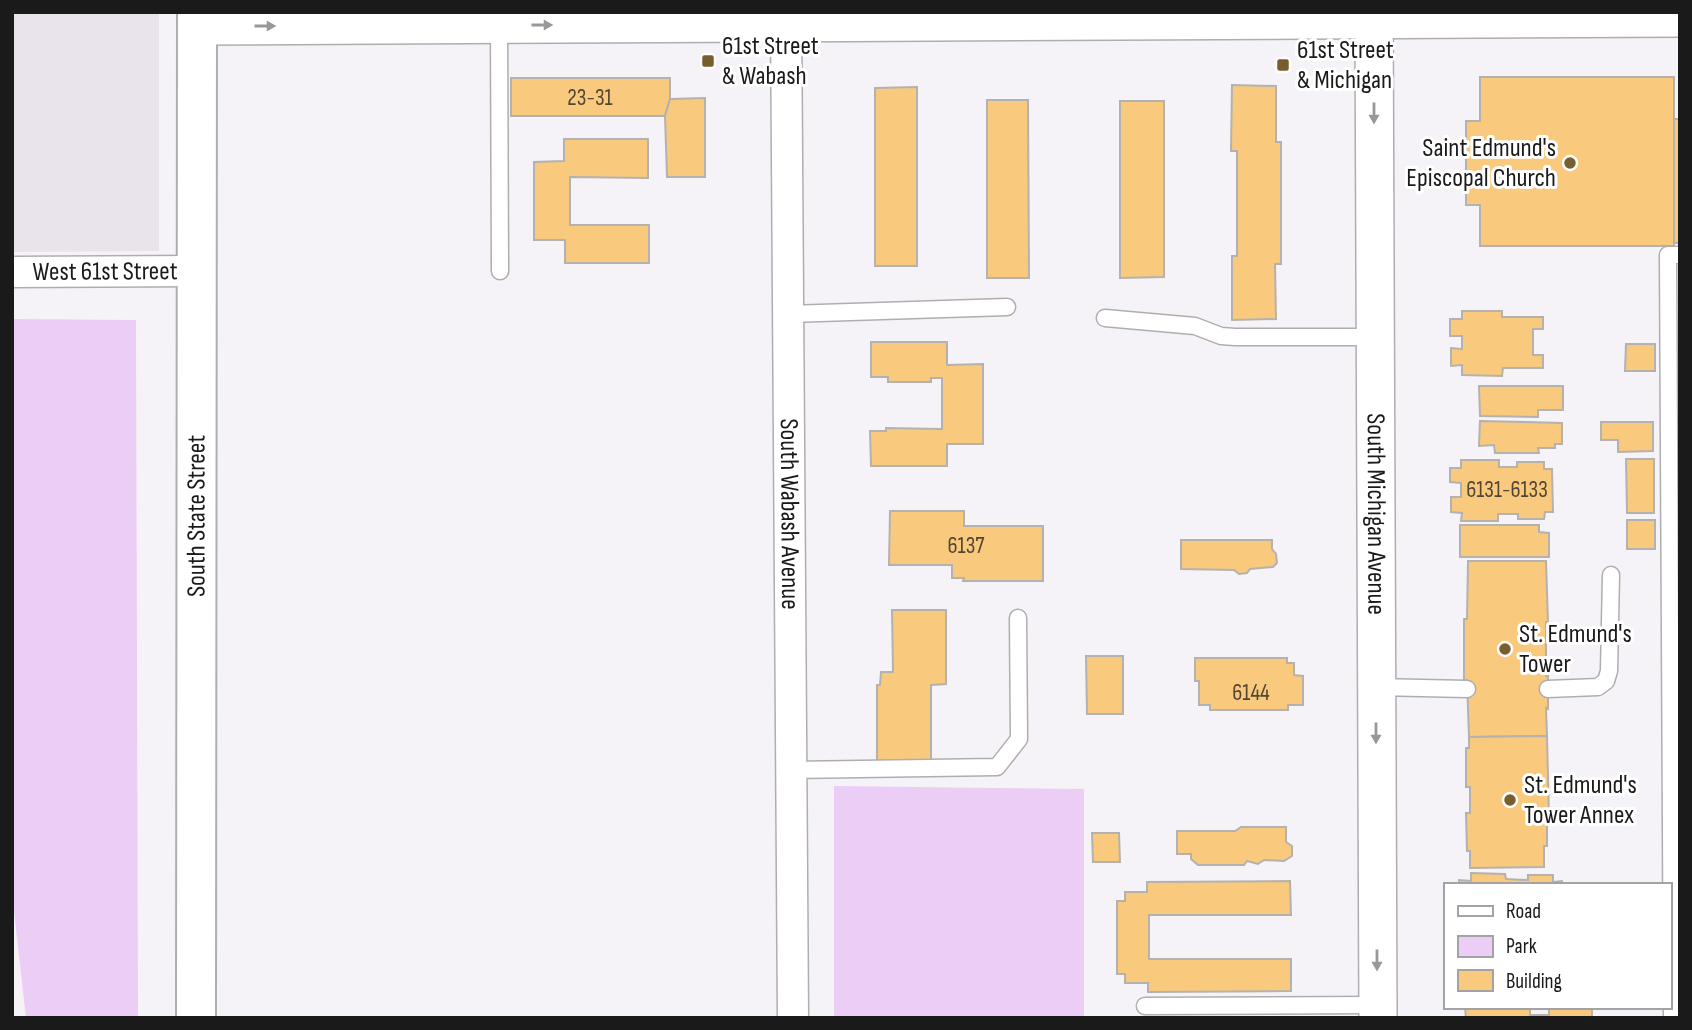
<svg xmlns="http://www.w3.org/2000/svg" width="1692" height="1030" viewBox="0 0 1692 1030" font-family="'Sofia Sans Condensed',sans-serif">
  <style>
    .built { fill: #e9e3ec }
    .green { fill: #eccdf6 }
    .building { fill: #f9ca7e; stroke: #b4b2ae; stroke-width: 2 }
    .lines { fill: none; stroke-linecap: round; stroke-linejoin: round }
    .service-casing { stroke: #b0adb1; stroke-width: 19 }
    .minor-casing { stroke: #b0adb1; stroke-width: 33 }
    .tertiary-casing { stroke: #b0adb1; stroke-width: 40 }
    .secondary-casing { stroke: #b0adb1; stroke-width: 42 }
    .service { stroke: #fff; stroke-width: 16 }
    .minor { stroke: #fff; stroke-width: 30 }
    .tertiary { stroke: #fff; stroke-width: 37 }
    .secondary { stroke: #fff; stroke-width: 38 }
    .oneway { fill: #989898 }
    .poi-dot { fill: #785d2f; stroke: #fff; stroke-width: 2.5 }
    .labels { text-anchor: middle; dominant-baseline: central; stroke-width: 6; stroke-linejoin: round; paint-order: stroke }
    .number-label { font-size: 23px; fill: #524634 }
    .poi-label { font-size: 26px; fill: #1b1a1b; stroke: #fff; text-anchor: start }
    .street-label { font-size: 26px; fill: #1b1a1b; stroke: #fff }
  </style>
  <rect width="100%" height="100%" fill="#f6f3f8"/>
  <polygon class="built" points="12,12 159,12 159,251 12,252"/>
  <g class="green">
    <polygon points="12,319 136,320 138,1018 26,1018 12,893"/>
    <polygon points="834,786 1084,789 1084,1018 834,1018"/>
  </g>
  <g class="building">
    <polygon points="1480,77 1674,77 1674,246 1480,246 1480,205 1466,205 1466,121 1480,121"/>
    <polygon points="511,78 670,78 670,99 665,116 511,116"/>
    <polygon points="1232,85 1276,86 1276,142 1281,142 1281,264 1275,264 1276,319 1232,320 1232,256 1237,256 1237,151 1231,151"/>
    <polygon points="917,87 917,266 875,266 875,88"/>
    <polygon points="705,98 705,177 667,177 665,116 670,99"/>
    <polygon points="987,100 1028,100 1029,278 987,278"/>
    <polygon points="1120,101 1164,101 1164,277 1120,278"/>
    <rect x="1674" y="119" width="6" height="124"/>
    <polygon points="564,139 648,139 648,178 570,177 570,225 649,225 649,263 565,263 565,240 534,240 534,162 564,161"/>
    <polygon points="1462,311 1502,311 1502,317 1543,317 1543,329 1533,329 1533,355 1543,355 1543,368 1503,368 1502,376 1462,375 1462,365 1451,366 1451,348 1462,349 1462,336 1450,336 1450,319 1462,319"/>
    <polygon points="871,342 947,342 947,365 983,364 983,444 947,444 947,466 871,466 870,431 886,431 886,428 942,429 942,378 931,378 931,382 888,382 888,377 871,377"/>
    <polygon points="1626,344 1655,344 1655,371 1625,371"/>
    <polygon points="1479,386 1563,386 1563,410 1538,410 1538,417 1480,416"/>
    <polygon points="1480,421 1562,423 1562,444 1555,444 1555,448 1538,448 1539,453 1495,453 1494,445 1479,446"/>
    <polygon points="1601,422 1653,422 1653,451 1618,452 1618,440 1601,440"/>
    <polygon points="1626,459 1654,459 1654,513 1627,513"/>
    <polygon points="1461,460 1499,460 1499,467 1517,467 1517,462 1544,462 1544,469 1552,469 1553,512 1545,512 1544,519 1518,519 1518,514 1498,514 1498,521 1461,521 1462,513 1451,512 1451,497 1461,497 1461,483 1450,482 1450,468 1461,468"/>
    <polygon points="890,511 964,511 964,526 1043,526 1043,581 963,581 964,578 952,578 952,565 889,565"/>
    <rect x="1627" y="520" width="28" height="29"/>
    <polygon points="1460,525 1539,525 1539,532 1549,533 1549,557 1460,557"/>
    <polygon points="1181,540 1272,540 1272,549 1276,554 1277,563 1273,567 1250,569 1247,573 1239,574 1234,570 1181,569"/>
    <polygon points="1468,561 1546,561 1548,622 1546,622 1546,676 1548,676 1548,709 1546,708 1547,736 1469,737 1467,680 1464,680 1464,619 1467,619"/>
    <polygon points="892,610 946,610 946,684 931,685 931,763 877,763 877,685 880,685 881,672 893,672"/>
    <polygon points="1086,656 1123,656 1123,714 1087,714"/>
    <polygon points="1195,658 1287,658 1287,663 1294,663 1294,675 1303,676 1303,705 1288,705 1288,710 1210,710 1210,705 1199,705 1199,681 1195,681"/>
    <polygon points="1547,736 1549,819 1547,819 1547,846 1544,846 1544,867 1470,868 1470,851 1467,851 1466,813 1470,813 1470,787 1466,787 1466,748 1469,748 1469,737"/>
    <polygon points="1241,827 1286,827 1286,842 1292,846 1292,856 1284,861 1264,860 1258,864 1247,861 1244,865 1198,865 1191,859 1191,854 1177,854 1177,831 1235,831"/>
    <polygon points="1092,833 1119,833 1120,862 1093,862"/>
    <polygon points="1471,873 1505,874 1506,879 1528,880 1528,875 1553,875 1553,882 1562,881 1562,885 1459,885 1459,880 1471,881"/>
    <polygon points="1290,881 1291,915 1149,915 1149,959 1291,959 1291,991 1148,992 1148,983 1125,983 1125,974 1117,974 1117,901 1125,901 1125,892 1147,892 1147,882"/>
    <polygon points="1465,1007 1530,1007 1530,1015 1549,1015 1549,1007 1592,1007 1592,1018 1466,1018"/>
  </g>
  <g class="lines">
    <g class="service-casing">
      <g id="service">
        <polyline points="499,25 500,271"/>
        <polyline points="788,314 1007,307"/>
        <polyline points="1105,318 1195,326 1221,336 1235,337 1375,337"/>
        <polyline points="1376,687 1467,689"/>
        <polyline points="1548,689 1598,687 1606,681 1609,671 1611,575"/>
        <polyline points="791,770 997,767 1019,739 1018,618"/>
        <polyline points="1145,1006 1378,1005"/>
        <polyline points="1672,1018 1668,255 1680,255"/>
      </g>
    </g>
    <g class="minor-casing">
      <g id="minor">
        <path id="s1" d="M786 12 793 1018"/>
        <path id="s2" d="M12 272 197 271"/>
      </g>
    </g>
    <g class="tertiary-casing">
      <g id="tertiary">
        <path id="s3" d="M1374 12 1378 1018"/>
        <polyline points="197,26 1680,18"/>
      </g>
    </g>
    <g class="secondary-casing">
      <g id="secondary">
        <path id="s4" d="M196 1018 197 12"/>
      </g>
    </g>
    <use href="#service" class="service"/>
    <use href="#minor" class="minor"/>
    <use href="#tertiary" class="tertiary"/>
    <use href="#secondary" class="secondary"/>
  </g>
  <defs><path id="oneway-solid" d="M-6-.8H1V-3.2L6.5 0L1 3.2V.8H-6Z" transform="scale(1.75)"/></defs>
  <g class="oneway">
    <use href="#oneway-solid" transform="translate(542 25)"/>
    <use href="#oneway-solid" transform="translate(265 26)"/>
    <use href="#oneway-solid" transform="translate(1374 113) rotate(90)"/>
    <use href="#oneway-solid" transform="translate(1376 733) rotate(90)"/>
    <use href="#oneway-solid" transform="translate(1377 960) rotate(90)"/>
  </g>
  <g class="poi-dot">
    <rect x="701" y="54" width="14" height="14" rx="3.5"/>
    <rect x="1276" y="58" width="14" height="14" rx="3.5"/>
    <circle cx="1570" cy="163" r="7"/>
    <circle cx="1505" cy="649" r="7"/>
    <circle cx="1510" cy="800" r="7"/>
  </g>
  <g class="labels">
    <g class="number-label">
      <text x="590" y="98">23-31</text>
      <text x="1507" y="490">6131-6133</text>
      <text x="966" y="546">6137</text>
      <text x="1251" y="693">6144</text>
    </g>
    <g class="poi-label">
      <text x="722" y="46">61st Street<tspan x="722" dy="30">&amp; Wabash</tspan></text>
      <text x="1297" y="50">61st Street<tspan x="1297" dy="30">&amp; Michigan</tspan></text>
      <text x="1556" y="148" text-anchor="end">Saint Edmund's<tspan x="1556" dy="30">Episcopal Church</tspan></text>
      <text x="1519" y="634">St. Edmund's<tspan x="1519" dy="30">Tower</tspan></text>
      <text x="1524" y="785">St. Edmund's<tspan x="1524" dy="30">Tower Annex</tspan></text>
    </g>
    <g class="street-label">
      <text stroke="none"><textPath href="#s2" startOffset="93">West 61st Street</textPath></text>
      <text stroke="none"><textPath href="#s4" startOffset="502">South State Street</textPath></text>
      <text stroke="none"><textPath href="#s1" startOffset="502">South Wabash Avenue</textPath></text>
      <text stroke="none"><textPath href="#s3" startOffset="502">South Michigan Avenue</textPath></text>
    </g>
  </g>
  <rect width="1692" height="1030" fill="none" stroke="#1b1a1b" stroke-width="28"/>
  <rect x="1444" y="883" width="228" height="126" fill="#ffffff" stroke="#a4a3a4" stroke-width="2"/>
  <rect x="1458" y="906" width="35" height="10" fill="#ffffff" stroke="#a4a3a4" stroke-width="2"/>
  <text x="1506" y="918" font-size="21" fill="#1b1a1b">Road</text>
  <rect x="1458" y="936" width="35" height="21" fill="#eccdf6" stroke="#a4a3a4" stroke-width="2"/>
  <text x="1506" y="953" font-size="21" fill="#1b1a1b">Park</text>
  <rect x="1458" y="970" width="35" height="21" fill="#f9ca7e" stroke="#a4a3a4" stroke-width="2"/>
  <text x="1506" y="988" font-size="21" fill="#1b1a1b">Building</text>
</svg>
